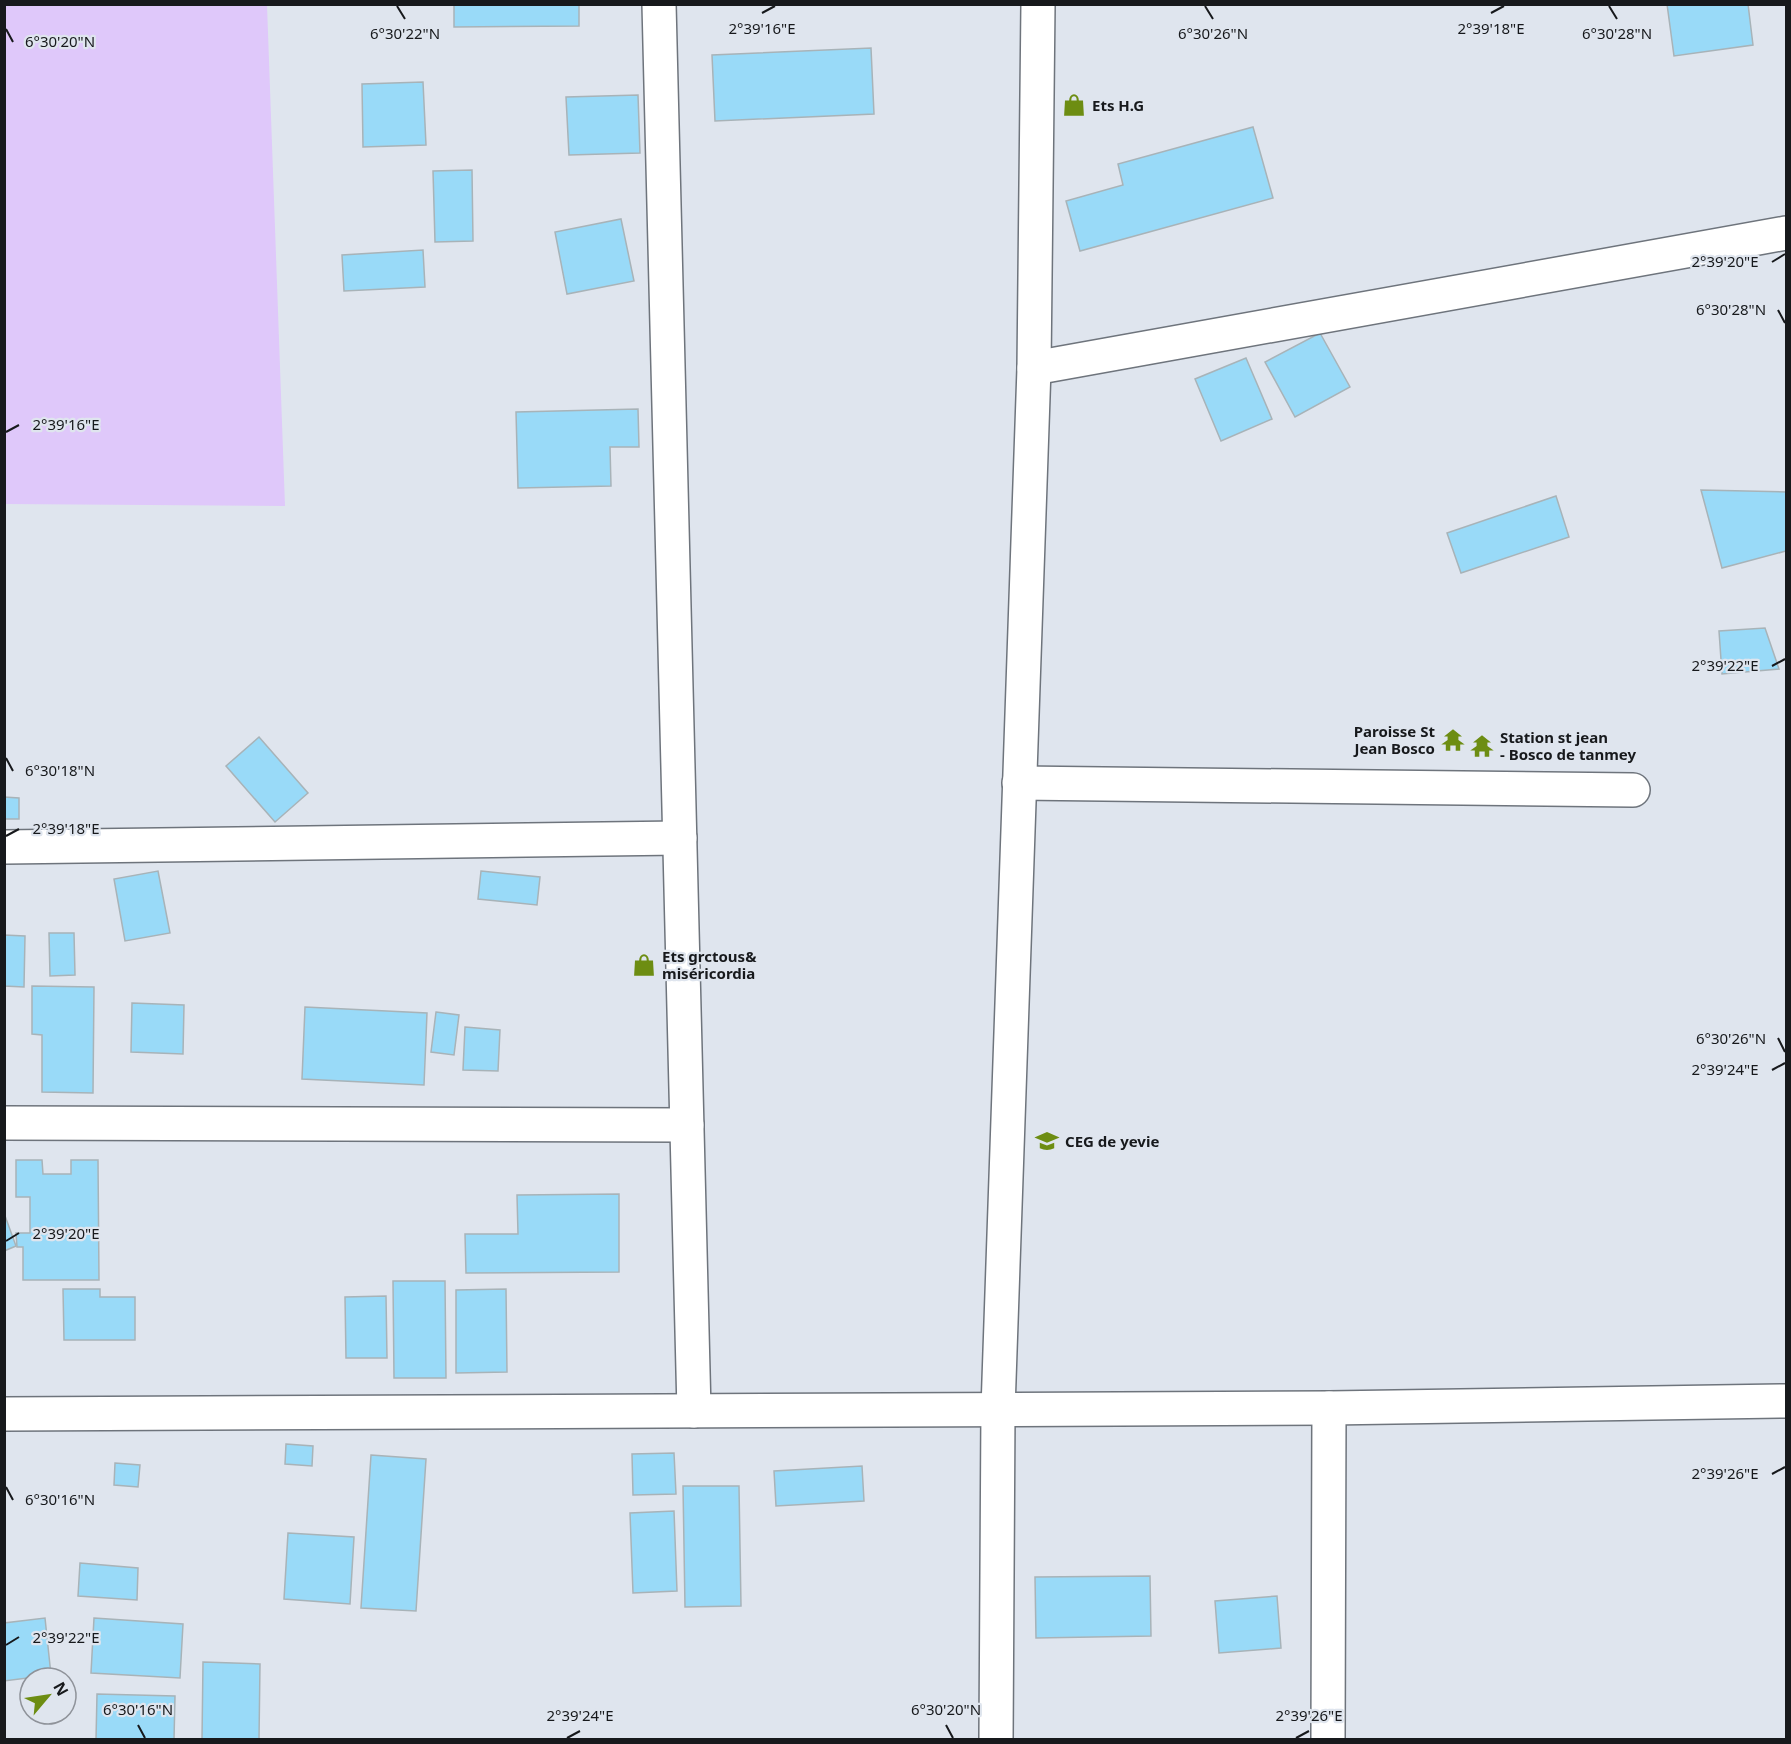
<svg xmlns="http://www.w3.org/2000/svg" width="1791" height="1744" viewBox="0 0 1791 1744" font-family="'Noto Sans',sans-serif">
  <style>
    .green { fill: #dfc8fa }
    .building { fill: #99daf8; stroke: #a8b3b8; stroke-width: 1.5 }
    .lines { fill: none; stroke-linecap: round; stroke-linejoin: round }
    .minor-casing { stroke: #6e747c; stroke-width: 36 }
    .minor { stroke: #fff; stroke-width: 33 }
    .ticks { fill: none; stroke: #17191c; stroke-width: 2 }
    .labels { text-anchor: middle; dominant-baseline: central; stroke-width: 4.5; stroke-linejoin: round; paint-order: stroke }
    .poi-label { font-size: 15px; font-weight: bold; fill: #17191c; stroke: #dfe5ee; text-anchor: start }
    .ticks-label { font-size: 15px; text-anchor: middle; fill: #17191c; stroke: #dfe5ee; stroke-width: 4.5; stroke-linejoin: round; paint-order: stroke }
  </style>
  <rect width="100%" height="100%" fill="#dfe5ee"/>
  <polygon class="green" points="5,4 267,5 285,506 5,504"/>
  <g class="building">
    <polygon points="454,4 579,4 579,26 454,27"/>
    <polygon points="1667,4 1748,4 1753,45 1674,56"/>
    <polygon points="871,48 874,114 715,121 712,55"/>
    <polygon points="423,82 426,145 363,147 362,84"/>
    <polygon points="638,95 640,153 569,155 566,97"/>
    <polygon points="1253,127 1273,198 1080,251 1066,201 1123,185 1118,164"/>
    <polygon points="472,170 473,241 435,242 433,171"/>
    <polygon points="621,219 634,281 567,294 555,232"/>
    <polygon points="423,250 425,287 344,291 342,255"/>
    <polygon points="1320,333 1350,387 1295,417 1265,362"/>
    <polygon points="1246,358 1272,419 1221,441 1195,379"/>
    <polygon points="638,409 639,447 610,447 611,486 518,488 516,412"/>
    <polygon points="1701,490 1786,492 1786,551 1722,568"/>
    <polygon points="1556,496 1569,537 1461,573 1447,533"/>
    <polygon points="1765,628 1779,669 1722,674 1719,631"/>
    <polygon points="259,737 308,793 275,822 226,766"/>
    <polygon points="4,797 19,798 19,819 4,819"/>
    <polygon points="158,871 170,933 125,941 114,879"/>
    <polygon points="481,871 540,877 537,905 478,899"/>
    <polygon points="49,933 74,933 75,975 50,976"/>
    <polygon points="4,935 25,936 24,987 4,986"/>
    <polygon points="32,986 94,987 93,1093 42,1092 42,1035 32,1034"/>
    <polygon points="132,1003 184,1005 183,1054 131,1052"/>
    <polygon points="305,1007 427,1013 424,1085 302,1079"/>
    <polygon points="436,1012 459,1015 454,1055 431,1052"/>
    <polygon points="465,1027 500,1030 498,1071 463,1070"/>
    <polygon points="16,1160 42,1160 43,1174 71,1174 71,1160 98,1160 99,1280 23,1280 23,1247 17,1247 16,1233 30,1233 30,1197 16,1197"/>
    <polygon points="619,1194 619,1272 466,1273 465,1234 518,1234 517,1195"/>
    <polygon points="4,1213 16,1246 4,1251"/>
    <polygon points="393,1281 445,1281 446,1378 394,1378"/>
    <polygon points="63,1289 100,1289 100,1297 135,1297 135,1340 64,1340"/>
    <polygon points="506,1289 507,1372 456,1373 456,1290"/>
    <polygon points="386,1296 387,1358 346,1358 345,1297"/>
    <polygon points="286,1444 313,1446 312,1466 285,1464"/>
    <polygon points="674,1453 676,1494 633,1495 632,1454"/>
    <polygon points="371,1455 426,1459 416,1611 361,1608"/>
    <polygon points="115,1463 140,1465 138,1487 114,1485"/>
    <polygon points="862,1466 864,1501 776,1506 774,1471"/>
    <polygon points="683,1486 739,1486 741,1606 685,1607"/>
    <polygon points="674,1511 677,1591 633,1593 630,1513"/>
    <polygon points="288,1533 354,1537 350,1604 284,1599"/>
    <polygon points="80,1563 138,1568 137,1600 78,1596"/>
    <polygon points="1150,1576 1151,1636 1036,1638 1035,1577"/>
    <polygon points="1277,1596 1281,1648 1219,1653 1215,1601"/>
    <polygon points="45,1618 51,1675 4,1681 4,1623"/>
    <polygon points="94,1618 183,1624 180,1678 91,1673"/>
    <polygon points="203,1662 260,1664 259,1740 202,1740"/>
    <polygon points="97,1694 175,1696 174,1740 96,1740"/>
  </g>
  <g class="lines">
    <g class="minor-casing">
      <g id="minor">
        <polyline points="659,4 694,1411"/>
        <polyline points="1034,368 1786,233"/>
        <polyline points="1019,783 1633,790"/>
        <polyline points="4,847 680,838"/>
        <polyline points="4,1123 687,1125"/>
        <polyline points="4,1414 1329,1408 1786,1401"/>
        <polyline points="996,1740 998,1409 1034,368 1038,4"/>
        <polyline points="1328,1740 1329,1408"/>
      </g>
    </g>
    <use href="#minor" class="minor"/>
  </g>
  <path class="ticks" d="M397 6 405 19M1205 6 1213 19M1609 6 1617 19M762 13 775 6M1491 13 1504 6M6 29 13 42M1772 262 1785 254M1778 310 1785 323M6 432 19 425M1772 666 1785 659M6 758 13 771M6 836 19 829M1778 1038 1785 1052M1772 1070 1785 1063M6 1241 19 1233M1772 1474 1785 1467M6 1487 13 1500M6 1645 19 1637M138 1725 145 1738M946 1725 953 1738M567 1738 580 1731M1296 1738 1309 1731"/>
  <defs>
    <g id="shop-bare" transform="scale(1.8)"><path d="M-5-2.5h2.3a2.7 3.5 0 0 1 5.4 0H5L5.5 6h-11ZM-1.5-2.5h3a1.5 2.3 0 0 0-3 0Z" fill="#6d8d12" stroke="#dfe5ee" stroke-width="2.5" paint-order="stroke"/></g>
    <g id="temple-bare" transform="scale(1.8)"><path d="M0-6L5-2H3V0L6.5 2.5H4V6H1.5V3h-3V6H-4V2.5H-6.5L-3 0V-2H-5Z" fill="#6d8d12" stroke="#dfe5ee" stroke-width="2.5" paint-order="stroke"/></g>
    <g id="school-bare" transform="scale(1.8)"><path d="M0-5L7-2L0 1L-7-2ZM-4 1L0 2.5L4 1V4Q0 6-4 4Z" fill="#6d8d12" stroke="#dfe5ee" stroke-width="2.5" paint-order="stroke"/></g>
  </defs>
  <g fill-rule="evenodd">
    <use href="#shop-bare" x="1074" y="105"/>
    <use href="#temple-bare" x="1453" y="740"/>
    <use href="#temple-bare" x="1482" y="746"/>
    <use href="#shop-bare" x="644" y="965"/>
    <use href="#school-bare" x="1047" y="1141"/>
  </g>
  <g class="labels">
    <g class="poi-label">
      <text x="1092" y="105">Ets H.G</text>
      <text x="1435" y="731" text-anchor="end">Paroisse St<tspan x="1435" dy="17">Jean Bosco</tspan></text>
      <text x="1500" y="737">Station st jean<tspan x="1500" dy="17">- Bosco de tanmey</tspan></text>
      <text x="662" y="956">Ets grctous&amp;<tspan x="662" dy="17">miséricordia</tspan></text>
      <text x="1065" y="1141">CEG de yevie</text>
    </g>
  </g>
  <g class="ticks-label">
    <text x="762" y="34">2°39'16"E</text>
    <text x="1491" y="34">2°39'18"E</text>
    <text x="405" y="39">6°30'22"N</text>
    <text x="1213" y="39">6°30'26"N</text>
    <text x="1617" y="39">6°30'28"N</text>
    <text x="60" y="47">6°30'20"N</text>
    <text x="1725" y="267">2°39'20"E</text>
    <text x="1731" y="315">6°30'28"N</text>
    <text x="66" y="430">2°39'16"E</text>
    <text x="1725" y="671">2°39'22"E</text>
    <text x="60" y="776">6°30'18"N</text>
    <text x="66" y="834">2°39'18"E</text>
    <text x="1731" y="1044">6°30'26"N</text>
    <text x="1725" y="1075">2°39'24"E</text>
    <text x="66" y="1239">2°39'20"E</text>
    <text x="1725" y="1479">2°39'26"E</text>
    <text x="60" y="1505">6°30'16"N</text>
    <text x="66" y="1643">2°39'22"E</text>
    <text x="138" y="1715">6°30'16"N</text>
    <text x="946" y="1715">6°30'20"N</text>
    <text x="580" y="1721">2°39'24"E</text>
    <text x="1309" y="1721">2°39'26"E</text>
  </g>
  <rect width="1791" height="1744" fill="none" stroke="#17191c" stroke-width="12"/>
  <g transform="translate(48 1696) rotate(61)"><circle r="28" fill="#dfe5ee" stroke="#8f939a" stroke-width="1.5"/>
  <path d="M0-4.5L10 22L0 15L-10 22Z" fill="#6d8d12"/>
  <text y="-9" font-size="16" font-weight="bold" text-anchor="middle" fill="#17191c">N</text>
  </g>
</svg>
